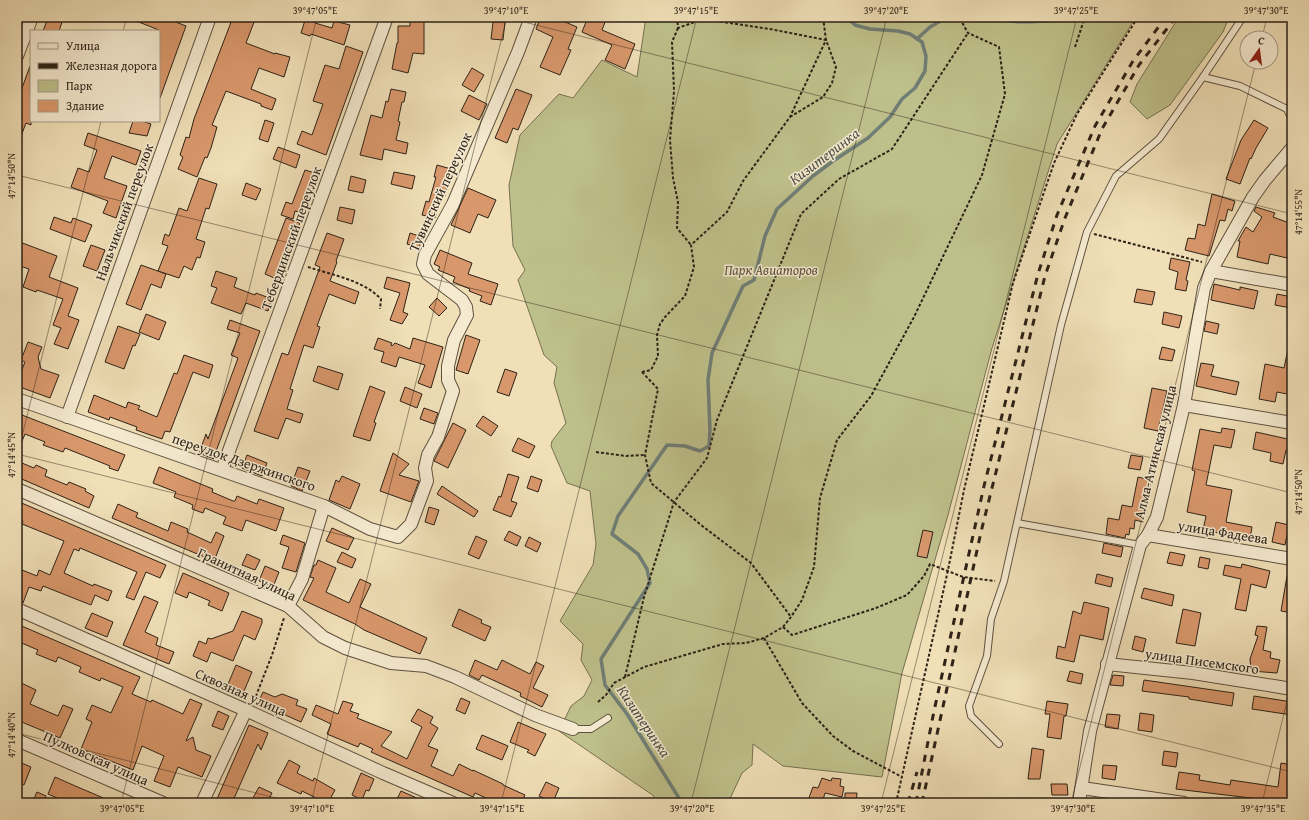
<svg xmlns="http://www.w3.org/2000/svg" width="1309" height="820" viewBox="0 0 1309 820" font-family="'Gentium Book Plus',serif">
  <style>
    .green { fill: #bec08b; stroke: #767151 }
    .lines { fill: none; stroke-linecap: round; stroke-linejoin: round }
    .stream { stroke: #707e76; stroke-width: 3.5 }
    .building { fill: #d9986c; stroke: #2d2217 }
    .lane-casing { stroke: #5e513f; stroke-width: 8 }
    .street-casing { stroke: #5e513f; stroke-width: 14 }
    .path { stroke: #2d2217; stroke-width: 2; stroke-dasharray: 3 2; stroke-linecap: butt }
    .lane { stroke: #f5ead0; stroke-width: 6 }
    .street { stroke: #f5ead0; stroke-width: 12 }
    .rail { stroke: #2d2217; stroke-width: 3; stroke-dasharray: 7 7; stroke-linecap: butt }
    .ticks { fill: none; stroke: #2d2217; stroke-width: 1; stroke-opacity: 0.45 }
    .labels { text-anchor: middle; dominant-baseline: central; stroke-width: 3; stroke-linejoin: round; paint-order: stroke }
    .street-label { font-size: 14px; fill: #2d2217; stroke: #f5ead0 }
    .park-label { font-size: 14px; font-style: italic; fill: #58513a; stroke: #f5ead0 }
    .water-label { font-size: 15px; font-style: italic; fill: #4e5047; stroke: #f5ead0 }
    .neatline { fill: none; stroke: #2d2217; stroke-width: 1.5 }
    .ticks-label { font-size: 10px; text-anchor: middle; fill: #2d2217 }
  </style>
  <rect width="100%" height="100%" fill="#f0dfb7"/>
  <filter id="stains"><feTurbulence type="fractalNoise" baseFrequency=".005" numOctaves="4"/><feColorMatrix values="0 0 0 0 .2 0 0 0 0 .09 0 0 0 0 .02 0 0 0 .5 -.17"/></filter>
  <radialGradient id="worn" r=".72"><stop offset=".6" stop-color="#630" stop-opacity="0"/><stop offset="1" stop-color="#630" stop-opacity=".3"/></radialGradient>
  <g class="green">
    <polygon points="646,17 1136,17 1057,144 992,348 948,515 902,673 882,777 783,766 753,744 752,765 742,773 728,803 651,803 654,796 559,731 571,706 584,696 592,680 581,660 583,644 560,621 593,565 596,544 590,491 567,483 551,446 552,441 566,423 554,383 557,367 544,355 518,280 525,270 513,246 509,185 520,135 559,94 573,98 602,60 637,77"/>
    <polygon points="1179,17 1229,17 1223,32 1170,105 1147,119 1130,102 1137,84"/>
  </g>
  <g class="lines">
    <g class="stream">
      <path d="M995 17C1015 25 1039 21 1061 20"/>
      <polyline points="917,39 930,27 947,17"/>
      <polyline points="682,803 627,714 605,685 601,659 650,583 647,569 638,554 612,534 618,516 667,445 685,446 700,451 709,446 710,430 708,380 712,353 743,286 754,280 765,236 777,209 813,176 833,161 868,138 890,117 902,99 915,88 925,71 926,56 922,42 910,34 898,31 870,29 855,25 847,17"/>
    </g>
  </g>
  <g class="building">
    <polygon points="126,17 163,17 186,26 160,98 159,98 159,30"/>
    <polygon points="233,17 256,17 246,43 275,54 275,53 290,57 284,77 259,68 251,89 276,99 272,110 261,106 261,104 226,91 212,125 217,127 211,148 207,158 205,157 197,177 178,169 183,157 180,155 186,137 189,138 194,119"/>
    <polygon points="306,17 315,20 315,23 332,28 334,21 350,25 344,45 311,34 310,36 301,33"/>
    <polygon points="410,17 424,17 424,54 413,53 408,73 392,69 397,43 398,43 398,26 410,26"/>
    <polygon points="541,17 553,17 577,27 568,49 571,50 560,75 540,67 553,37 536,29"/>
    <polygon points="588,17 607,17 602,30 635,44 625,69 605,60 612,45 582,32"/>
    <polygon points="48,18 62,22 59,31 43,31"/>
    <polygon points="493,22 505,22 503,40 491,39"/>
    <polygon points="346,46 363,52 326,155 297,144 302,131 312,135 323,104 313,101 325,65 339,69"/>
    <polygon points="30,66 31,125 26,123 18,144 17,102"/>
    <polygon points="472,68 484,75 474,92 462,85"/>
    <polygon points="391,89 406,92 404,102 402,102 398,121 400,122 396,140 408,143 406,154 384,149 382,160 360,155 371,115 382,118 386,101 388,102"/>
    <polygon points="516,89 532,95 518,130 513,128 507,143 495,138"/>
    <polygon points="469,95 487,104 479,120 461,111"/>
    <polygon points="265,120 274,123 268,142 259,139"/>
    <polygon points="1254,120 1268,128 1256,148 1251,159 1250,158 1240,184 1226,179 1241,140"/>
    <polygon points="133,121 142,121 151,124 147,136 129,133"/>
    <polygon points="88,133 141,151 136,165 112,156 104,178 127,186 116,218 103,213 108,201 71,187 78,168 89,172 97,150 84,145"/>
    <polygon points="278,147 300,155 296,168 273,159"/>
    <polygon points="437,165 451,169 445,196 441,194 435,218 422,215 426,201 429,202 436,177 434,177"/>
    <polygon points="305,170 318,174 303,213 295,211 293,219 281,215 286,202 292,204"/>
    <polygon points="394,172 415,176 412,189 391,184"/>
    <polygon points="351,176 366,180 363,193 348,190"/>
    <polygon points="199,178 217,184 209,209 206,208 196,239 205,242 200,258 197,257 192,270 184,266 179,278 158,271 168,246 162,244 165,234 169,236 179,208 187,211"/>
    <polygon points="246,183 261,189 256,200 242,195"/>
    <polygon points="468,188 496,200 488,218 478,214 470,233 451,225"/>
    <polygon points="1212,194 1235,201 1232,211 1228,209 1225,221 1220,220 1209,256 1185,250 1188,238 1195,239 1198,224 1205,226"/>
    <polygon points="340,207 355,210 352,224 337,220"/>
    <polygon points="1256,207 1275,213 1273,217 1292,224 1292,236 1287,258 1270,254 1268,264 1237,257 1240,241 1238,241 1246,227 1253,232 1262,217 1254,211"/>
    <polygon points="54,217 71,223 73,218 92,225 85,242 50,229"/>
    <polygon points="286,218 300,223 279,280 265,274"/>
    <polygon points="327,233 344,239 336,261 337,262 330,281 359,292 355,304 329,294 317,326 320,327 313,348 304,345 290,389 293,390 287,409 303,414 300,423 286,418 278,439 254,431 282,353 288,355 320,267 315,265"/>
    <polygon points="410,233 422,237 419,248 407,244"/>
    <polygon points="17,241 57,256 49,277 78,288 68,316 79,320 68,349 54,344 61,328 53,325 63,299 37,290 36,292 23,287 29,269 17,265"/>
    <polygon points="91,245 105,250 97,271 83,266"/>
    <polygon points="440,250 472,263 468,274 498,284 491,305 480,301 482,296 469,291 470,289 453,282 455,277 438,270 440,267 434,264"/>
    <polygon points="1171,258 1190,262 1186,280 1188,281 1186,291 1175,289 1178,272 1169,269"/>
    <polygon points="141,265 166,274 161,288 151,284 141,310 126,304"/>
    <polygon points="216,271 237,278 234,287 255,295 256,293 272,299 268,311 246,303 241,314 211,303 217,288 211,286"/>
    <polygon points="387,277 410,283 403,312 408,314 402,324 390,320 400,293 384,288"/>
    <polygon points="1214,284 1240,290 1240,287 1258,291 1254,309 1211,300"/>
    <polygon points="1137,289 1155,292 1152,305 1134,302"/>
    <polygon points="1277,294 1292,297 1291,308 1275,305"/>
    <polygon points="437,298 447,308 439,316 429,307"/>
    <polygon points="1164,312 1182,316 1179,328 1162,324"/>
    <polygon points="146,314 166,322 159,340 139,332"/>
    <polygon points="230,320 260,331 214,457 213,457 214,459 199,453 206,434 208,439 238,358 231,355 240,333 227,329"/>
    <polygon points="1206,321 1219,324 1217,334 1204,331"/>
    <polygon points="118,326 140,334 135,346 133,345 124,369 105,362"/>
    <polygon points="466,335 480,340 468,374 456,370"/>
    <polygon points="378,338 392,343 391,345 392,346 395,343 410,349 413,338 443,347 431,388 418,383 425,365 399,357 396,367 381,362 384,352 374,349"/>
    <polygon points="28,342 42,347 38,357 41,369 59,375 50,398 17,386 17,382 25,362 21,360"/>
    <polygon points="1162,347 1175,350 1172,361 1159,359"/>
    <polygon points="1288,349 1292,349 1292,395 1277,392 1275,402 1259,399 1265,364 1284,368"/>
    <polygon points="184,355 213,365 209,378 193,372 170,432 165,431 162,439 136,430 137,427 110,417 109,420 88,412 94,395 126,408 128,402 140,406 138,409 157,417 174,373 177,374"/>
    <polygon points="1201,363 1214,365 1211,376 1239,382 1236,395 1196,386"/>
    <polygon points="318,366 343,374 338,390 313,381"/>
    <polygon points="505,369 517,373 509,396 497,392"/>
    <polygon points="370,386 385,392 374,422 376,423 370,441 353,436"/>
    <polygon points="405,387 422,394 417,408 400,401"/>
    <polygon points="1152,388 1167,391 1158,431 1144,428"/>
    <polygon points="424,408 438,413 434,424 420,419"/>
    <polygon points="22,415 125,455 118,471 109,468 110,466 65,448 63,452 43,445 45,442 25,434 17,453 17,429"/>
    <polygon points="483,416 498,426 491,436 476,426"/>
    <polygon points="453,423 466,430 448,468 434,461"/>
    <polygon points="1222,428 1235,430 1231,448 1214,445 1206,485 1232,490 1226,522 1252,527 1250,539 1203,530 1206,516 1187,512 1195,471 1192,470 1200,429 1221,433"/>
    <polygon points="1256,432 1292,440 1292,451 1286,450 1283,464 1270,461 1271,453 1253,449"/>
    <polygon points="518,438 535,446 529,458 512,451"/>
    <polygon points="393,453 409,464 399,475 419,481 411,502 380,491"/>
    <polygon points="247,455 267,463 262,476 242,468"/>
    <polygon points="1131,455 1143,457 1140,470 1128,468"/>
    <polygon points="17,461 34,468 36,465 47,470 45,476 67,485 69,482 86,489 85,491 94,496 89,508 17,477"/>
    <polygon points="159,467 213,489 212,492 233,501 235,501 237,496 257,504 259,499 284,508 276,531 246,520 242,531 223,524 226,517 205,508 203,513 192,509 193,505 174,497 176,492 153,483"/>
    <polygon points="298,467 310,471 302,491 291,486"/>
    <polygon points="508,474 519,477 511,501 517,503 511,517 493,510 499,496 501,497"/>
    <polygon points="342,476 360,484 350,509 329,500 336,480 339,482"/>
    <polygon points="531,476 542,480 538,492 527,488"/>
    <polygon points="1138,477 1150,480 1143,522 1135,520 1134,529 1130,528 1129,535 1126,534 1125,538 1106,534 1108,518 1119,520 1122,505 1132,507"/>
    <polygon points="442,486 478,511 474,517 437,494"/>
    <polygon points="17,501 166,565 160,578 146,572 134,600 126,597 137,572 80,548 79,551 74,549 64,573 93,586 94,584 112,591 108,601 95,595 91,605 43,586 41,591 29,587 23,603 17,602 17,568 37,576 39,570 50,575 64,541 22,524 23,521 17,518"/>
    <polygon points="118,504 138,513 136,517 168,531 171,522 188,529 187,532 211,543 216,532 224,536 214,561 112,518"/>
    <polygon points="429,507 439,510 434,525 425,522"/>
    <polygon points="1276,522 1289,525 1285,545 1272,542"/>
    <polygon points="332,528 354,538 348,550 326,541"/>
    <polygon points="923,530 933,532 927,558 917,556"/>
    <polygon points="509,531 521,537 517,546 504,540"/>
    <polygon points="283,535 305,543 296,572 282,568 289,547 280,544"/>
    <polygon points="476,536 487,541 479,559 468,554"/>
    <polygon points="529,537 541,543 537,552 525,546"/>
    <polygon points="1104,543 1123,547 1121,557 1102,553"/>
    <polygon points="342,552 356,559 352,568 337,562"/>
    <polygon points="1170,552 1185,555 1182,566 1167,563"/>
    <polygon points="247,554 260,560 255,570 242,565"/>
    <polygon points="1200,557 1210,559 1208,569 1198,567"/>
    <polygon points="318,560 336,568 326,592 349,603 360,579 371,584 360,607 427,638 420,654 364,630 355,624 303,600 314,578 310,577 314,565 316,565"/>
    <polygon points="1242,564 1270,571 1266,588 1251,584 1246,611 1235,609 1241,579 1223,575 1225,565 1241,568"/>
    <polygon points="265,566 279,572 273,587 259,581"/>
    <polygon points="183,573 229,593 222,611 208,605 210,601 189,592 187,598 175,593"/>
    <polygon points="1097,574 1113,578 1111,587 1095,583"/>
    <polygon points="1287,576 1292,576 1292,613 1281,611"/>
    <polygon points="1144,588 1174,595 1172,606 1141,598"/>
    <polygon points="144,596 158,602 145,632 158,638 156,645 174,652 169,664 123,645"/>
    <polygon points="1084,602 1109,608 1103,640 1080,635 1074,662 1056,658 1058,646 1065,648 1073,611 1081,614"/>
    <polygon points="459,609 482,620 481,623 491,627 485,641 452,626"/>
    <polygon points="1183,609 1201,613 1195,646 1176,643"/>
    <polygon points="242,611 262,619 262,623 255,640 244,635 233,661 211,652 207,662 193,656 199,641 206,644 208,638 211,639 233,631"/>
    <polygon points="92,613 113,622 107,637 85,628"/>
    <polygon points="17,624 140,677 132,694 151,702 152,700 183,714 190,699 202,704 186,741 193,737 196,750 211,756 202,777 178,767 170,787 154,781 164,756 142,746 133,770 81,749 92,722 86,719 92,705 111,713 123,687 101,678 100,681 79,672 81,667 58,657 56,662 36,654 38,650 17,641"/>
    <polygon points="1257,626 1267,627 1263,650 1271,652 1270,658 1280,660 1277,673 1251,671 1250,659 1258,636 1255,635"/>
    <polygon points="1135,636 1146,639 1143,652 1132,649"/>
    <polygon points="475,660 497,670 502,660 530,674 536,662 544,666 533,688 548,695 542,707 520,696 521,693 482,675 479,680 469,675"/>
    <polygon points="236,665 252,672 242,696 226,689"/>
    <polygon points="1070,671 1083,674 1081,684 1067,681"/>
    <polygon points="1113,675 1124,676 1123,686 1110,685"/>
    <polygon points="1144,680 1234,693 1232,706 1189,699 1189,697 1142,691"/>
    <polygon points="17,681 36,690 30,704 58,716 63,705 73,709 60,738 17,720"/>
    <polygon points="263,692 275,697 282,694 298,700 296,705 307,709 301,722 258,703"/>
    <polygon points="1254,696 1292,702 1292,715 1252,709"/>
    <polygon points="461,698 470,702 465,714 456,710"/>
    <polygon points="343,701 353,704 350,711 359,714 357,718 392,732 381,746 407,759 422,727 411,721 418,709 433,717 430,723 438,728 428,746 438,750 431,766 453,776 459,764 473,771 473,770 503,784 503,785 525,795 521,803 497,803 475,793 473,797 371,752 373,749 360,743 358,747 327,734 331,724 312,715 316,705 338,714"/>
    <polygon points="1047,701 1068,704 1066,716 1064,716 1061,739 1047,737 1050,714 1045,714"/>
    <polygon points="218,711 229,716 223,730 212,726"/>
    <polygon points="1140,713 1154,715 1152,732 1138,730"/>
    <polygon points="1107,714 1120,715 1118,729 1105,727"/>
    <polygon points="518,722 546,734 535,756 527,752 529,750 510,742"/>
    <polygon points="249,725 268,733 261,750 258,744 232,803 227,803 217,799"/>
    <polygon points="482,735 508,746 502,760 476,749"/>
    <polygon points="1032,748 1044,750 1040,779 1028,779"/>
    <polygon points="1164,751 1178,753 1176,767 1162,765"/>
    <polygon points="289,760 300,766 297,773 313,781 314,778 335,790 328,803 326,803 302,791 301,794 277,783"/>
    <polygon points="17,761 31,767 24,785 17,782"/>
    <polygon points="1281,763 1292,765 1292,803 1176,789 1179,772 1200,775 1199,780 1230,785 1231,780 1278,787"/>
    <polygon points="1103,765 1117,766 1115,780 1102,778"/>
    <polygon points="361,773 374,779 369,791 366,790 362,800 352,795"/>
    <polygon points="55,777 73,785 115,803 69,803 48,794"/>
    <polygon points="822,778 831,781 832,778 841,779 840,786 844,787 842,797 825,793 822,803 807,803 813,787 818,788"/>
    <polygon points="546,782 559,788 553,802 539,796"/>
    <polygon points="1051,784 1067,784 1068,795 1052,795"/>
    <polygon points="259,787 272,793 267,803 263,803 253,798"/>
    <polygon points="401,791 428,803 395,803"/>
    <polygon points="37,792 46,796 43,803 32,803"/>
    <polygon points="845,793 857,793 856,803 845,803"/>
  </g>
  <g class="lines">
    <g class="lane-casing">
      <g id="lane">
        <polyline points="1203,77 1240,86 1291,111"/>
        <polyline points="1017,523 1140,545"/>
        <polyline points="573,729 591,729 608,718"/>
        <polyline points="999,744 971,716 969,706 987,656 991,619 1004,581 1061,325 1087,232 1116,176 1159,139 1203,77 1243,17"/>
      </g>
    </g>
    <g class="street-casing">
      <g id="street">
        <polyline points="17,56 32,17"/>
        <polyline points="1292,109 1291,111 1292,111"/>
        <polyline points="1211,271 1292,285"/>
        <polyline points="17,399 324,506 370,529 398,537 411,524 427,481 425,468 428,455 438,437 453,391 448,380 448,366 454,340 467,315 466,307 462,300 428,274 423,264 425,255 453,204 518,52 531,17"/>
        <polyline points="1184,405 1292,423"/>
        <polyline points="67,417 210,17"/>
        <polyline points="222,470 387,17"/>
        <polyline points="17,489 288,606 323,637 345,648 391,663 426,666 455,677 535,715 573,729"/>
        <polyline points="1148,535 1292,559"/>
        <polyline points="288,606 302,579 324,506"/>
        <polyline points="17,609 250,712 383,773 453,803"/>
        <polyline points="1107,664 1193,673 1292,689"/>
        <polyline points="17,740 163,803"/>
        <polyline points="1082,788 1184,803"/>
        <polyline points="202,803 246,710"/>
        <polyline points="1079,803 1090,731 1140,545 1148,535 1157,517 1184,405 1204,288 1211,271 1253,197 1265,180 1292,148"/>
      </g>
    </g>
    <g class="path">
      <polyline points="677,17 678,28 703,19 770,29 826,40 836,67 832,83 823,97 790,117"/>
      <polyline points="678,28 672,42 674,91 670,140 673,178 678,202 677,228 691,245"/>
      <polyline points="1075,47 1083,23 1083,17"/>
      <polyline points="1094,234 1202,262"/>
      <path d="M308 267C332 275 363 280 381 299L380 309"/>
      <polyline points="642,372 651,370 658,356 657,335 660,324 665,317 685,296 694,267 691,245 727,212 743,181 790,117 826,40 823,17"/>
      <polyline points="642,372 658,389 645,455 651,483 701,525 751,563 791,617"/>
      <polyline points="596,452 626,456 645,455"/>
      <polyline points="783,627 792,635 876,608 907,595 924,576 930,564 963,577 995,581"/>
      <polyline points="764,638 802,703 833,736 853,751 902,777"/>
      <polyline points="625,677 644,597 674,502 707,458 717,420 801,214 839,179 892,149 968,33"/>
      <polyline points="254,701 272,655 284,618"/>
      <polyline points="598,702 606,695 614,683 644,667 723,644 746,643 764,638 783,627 791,617 802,600 814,567 820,498 837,440 871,396 914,317 982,175 1005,94 999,47 968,33 959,17"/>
      <polyline points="896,803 948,570 964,490 1013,283 1054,163 1077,114 1138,17"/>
    </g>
    <use href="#lane" class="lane"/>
    <use href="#street" class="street"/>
    <g class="rail">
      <polyline points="908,803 917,772"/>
      <polyline points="916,803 934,711 984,486 1038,274 1057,215 1095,126 1133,61 1166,17"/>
      <polyline points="922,803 981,532 1045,276 1065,218 1102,129 1139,65 1176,17"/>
    </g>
  </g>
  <path class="ticks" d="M504 17 1292 214M123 31 127 17M1262 38 1267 17M17 175 1292 493M17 454 1292 772M17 456 101 121M17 733 296 803M121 803 317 17M311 803 507 17M501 803 697 17M691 803 887 17M881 803 1077 17M1071 803 1256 62M1262 803 1292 681"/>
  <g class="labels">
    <g class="street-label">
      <text transform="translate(440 192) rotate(-65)">Тувинский переулок</text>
      <text transform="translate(124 212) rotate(-70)">Нальчикский переулок</text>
      <text transform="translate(291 238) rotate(-70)">Тебердинский переулок</text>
      <text transform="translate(1155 452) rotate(-76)">Алма-Атинская улица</text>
      <text transform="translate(244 462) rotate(19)">переулок Дзержинского</text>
      <text transform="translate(1223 532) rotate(9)">улица Фадеева</text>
      <text transform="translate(247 574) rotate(25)">Гранитная улица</text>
      <text transform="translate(1202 661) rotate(8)">улица Писемского</text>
      <text transform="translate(241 692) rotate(24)">Сквозная улица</text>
      <text transform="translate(96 758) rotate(24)">Пулковская улица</text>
    </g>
    <g class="park-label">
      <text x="771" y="270">Парк Авиаторов</text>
    </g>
    <g class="water-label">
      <text transform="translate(824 156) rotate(-37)">Кизитеринка</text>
      <text transform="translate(644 721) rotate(56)">Кизитеринка</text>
    </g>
  </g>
  <rect width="1309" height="820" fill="none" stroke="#f0dfb7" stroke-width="44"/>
  <rect x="30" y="30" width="130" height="92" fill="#f5ead0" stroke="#a59a86"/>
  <rect x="38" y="43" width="20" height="6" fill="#f5ead0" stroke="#a59a86"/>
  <text x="66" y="50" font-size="12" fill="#2d2217">Улица</text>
  <rect x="38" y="63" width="20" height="6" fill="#2d2217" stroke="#a59a86"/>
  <text x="66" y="70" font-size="12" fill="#2d2217">Железная дорога</text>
  <rect x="38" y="80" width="20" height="12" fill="#bec08b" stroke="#a59a86"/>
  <text x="66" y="90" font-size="12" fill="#2d2217">Парк</text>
  <rect x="38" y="100" width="20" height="12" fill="#d9986c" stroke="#a59a86"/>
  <text x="66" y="110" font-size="12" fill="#2d2217">Здание</text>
  <g transform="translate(1259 50) rotate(14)"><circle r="19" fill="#f5ead0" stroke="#a59a86"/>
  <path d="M0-3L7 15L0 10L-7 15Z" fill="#8f2418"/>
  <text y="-6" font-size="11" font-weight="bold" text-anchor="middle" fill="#2d2217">С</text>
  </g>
  <rect x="22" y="22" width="1265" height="776" class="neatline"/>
  <g class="ticks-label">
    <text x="315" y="14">39°47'05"E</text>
    <text x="506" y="14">39°47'10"E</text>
    <text x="696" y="14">39°47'15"E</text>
    <text x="886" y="14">39°47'20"E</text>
    <text x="1076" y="14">39°47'25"E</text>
    <text x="1266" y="14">39°47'30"E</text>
    <text transform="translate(11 176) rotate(-90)" y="4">47°14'50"N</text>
    <text transform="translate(1298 212) rotate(-90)" y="4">47°14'55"N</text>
    <text transform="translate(11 455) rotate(-90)" y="4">47°14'45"N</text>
    <text transform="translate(1298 492) rotate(-90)" y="4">47°14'50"N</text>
    <text transform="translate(11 735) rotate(-90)" y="4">47°14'40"N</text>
    <text x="122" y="812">39°47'05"E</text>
    <text x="312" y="812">39°47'10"E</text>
    <text x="502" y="812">39°47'15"E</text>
    <text x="692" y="812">39°47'20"E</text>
    <text x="883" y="812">39°47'25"E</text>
    <text x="1073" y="812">39°47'30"E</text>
    <text x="1263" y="812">39°47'35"E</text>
  </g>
  <rect width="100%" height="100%" filter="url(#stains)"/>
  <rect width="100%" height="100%" fill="url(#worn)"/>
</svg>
